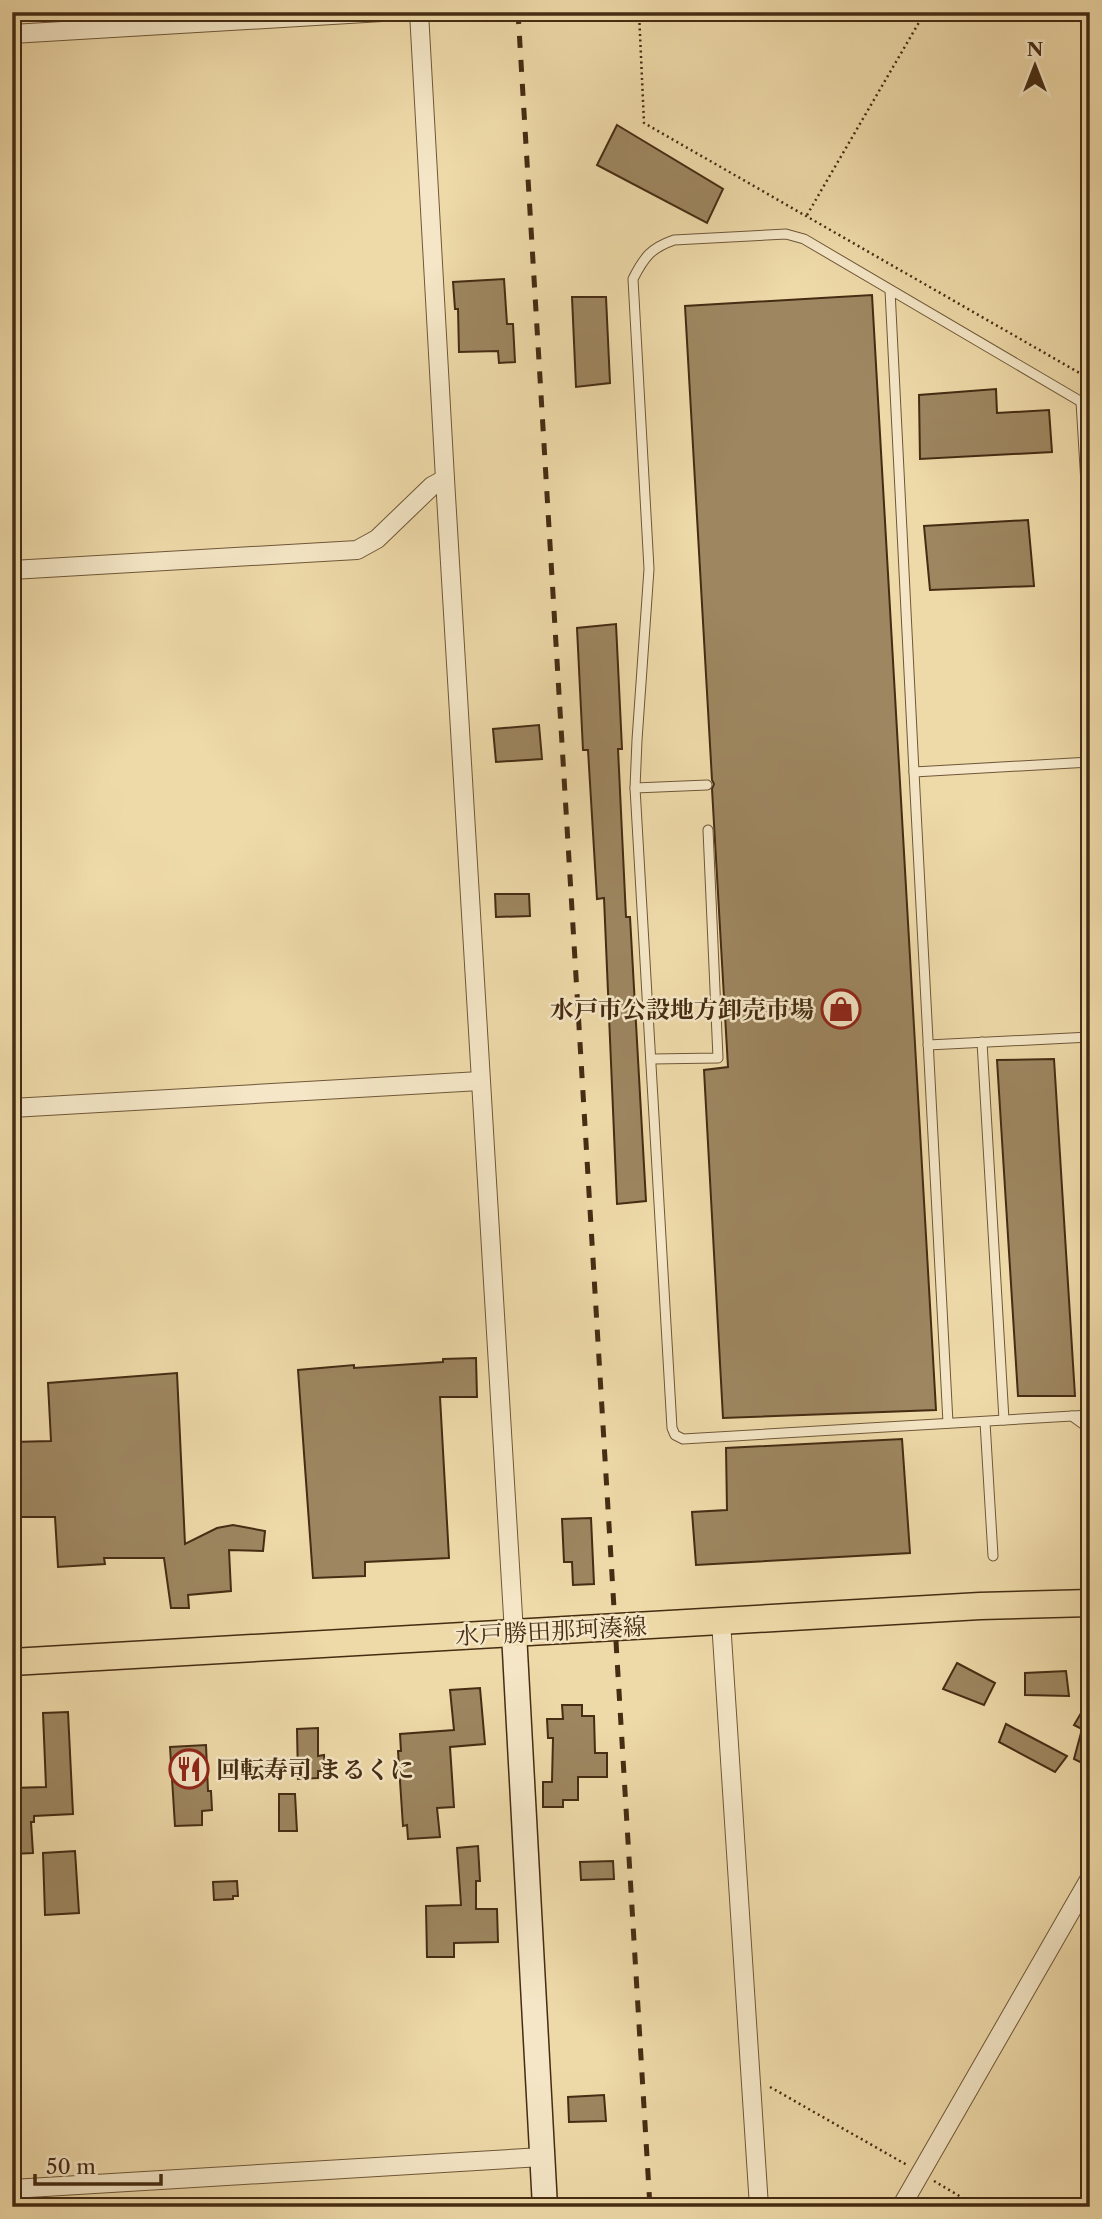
<svg xmlns="http://www.w3.org/2000/svg" width="1102" height="2219" viewBox="0 0 1102 2219" font-family="'Libre Caslon Text','Noto Serif JP',serif">
  <style>
    .building { fill: #9d8660; stroke: #452c13; stroke-width: 2 }
    .lines { fill: none; stroke-linecap: round; stroke-linejoin: round }
    .lane-casing { stroke: #6f5738; stroke-width: 11 }
    .street-casing { stroke: #6f5738; stroke-width: 20 }
    .secondary-casing { stroke: #452c13; stroke-width: 27 }
    .primary-casing { stroke: #452c13; stroke-width: 29 }
    .path { stroke: #452c13; stroke-width: 2.5; stroke-dasharray: 2 3.5; stroke-linecap: butt }
    .lane { stroke: #f4e6c6; stroke-width: 9 }
    .street { stroke: #f4e6c6; stroke-width: 18 }
    .secondary { stroke: #f4e6c6; stroke-width: 24 }
    .primary { stroke: #eed9a8; stroke-width: 26 }
    .rail { stroke: #452c13; stroke-width: 5; stroke-dasharray: 12 12; stroke-linecap: butt }
    .labels { text-anchor: middle; dominant-baseline: central; stroke-width: 5; stroke-linejoin: round; paint-order: stroke }
    .poi-label { font-size: 24px; font-weight: bold; fill: #452c13; stroke: #f4e6c6; text-anchor: end }
    .street-label { font-size: 24px; fill: #452c13; stroke: #f4e6c6 }
  </style>
  <rect width="100%" height="100%" fill="#eed9a8"/>
  <filter id="stains"><feTurbulence type="fractalNoise" baseFrequency=".00286" numOctaves="4"/><feColorMatrix values="0 0 0 0 .2 0 0 0 0 .09 0 0 0 0 .02 0 0 0 .5 -.17"/></filter>
  <radialGradient id="worn" r=".72"><stop offset=".6" stop-color="#630" stop-opacity="0"/><stop offset="1" stop-color="#630" stop-opacity=".3"/></radialGradient>
  <g class="building">
    <polygon points="617,125 723,189 707,223 597,165"/>
    <polygon points="504,279 507,324 513,324 515,362 499,363 498,351 459,352 458,309 455,309 453,282"/>
    <polygon points="872,295 936,1410 723,1418 704,1070 728,1067 712,789 714,784 712,780 685,306"/>
    <polygon points="572,297 606,297 610,383 576,387"/>
    <polygon points="996,389 997,413 1049,410 1052,452 920,459 919,395"/>
    <polygon points="1028,520 1034,586 930,590 924,526"/>
    <polygon points="616,624 622,749 618,749 626,917 630,917 646,1201 617,1204 604,898 597,899 588,750 583,750 577,628"/>
    <polygon points="539,725 542,759 496,762 493,729"/>
    <polygon points="495,894 529,894 530,916 496,917"/>
    <polygon points="1054,1059 1075,1396 1018,1396 997,1060"/>
    <polygon points="476,1358 477,1397 440,1397 449,1558 365,1562 365,1576 313,1578 298,1370 354,1365 354,1368 443,1362 443,1359"/>
    <polygon points="177,1373 185,1544 217,1528 233,1525 265,1531 263,1551 229,1550 231,1591 188,1595 189,1608 171,1608 164,1558 104,1558 105,1564 58,1567 55,1517 12,1517 12,1442 51,1441 48,1383"/>
    <polygon points="902,1439 910,1553 696,1565 692,1512 727,1510 726,1448"/>
    <polygon points="591,1518 594,1584 573,1585 572,1562 564,1562 562,1519"/>
    <polygon points="957,1663 995,1683 984,1705 943,1689"/>
    <polygon points="1066,1671 1069,1696 1025,1695 1025,1673"/>
    <polygon points="480,1688 485,1744 450,1747 454,1807 437,1808 440,1837 408,1839 407,1825 403,1826 398,1751 401,1751 400,1734 454,1730 450,1690"/>
    <polygon points="1090,1698 1090,1767 1074,1759 1082,1729 1074,1725"/>
    <polygon points="562,1705 582,1705 582,1716 594,1716 595,1753 607,1753 607,1777 578,1777 578,1800 563,1800 563,1807 543,1807 543,1782 552,1782 553,1738 548,1738 547,1719 563,1719"/>
    <polygon points="68,1712 73,1814 34,1816 34,1822 31,1822 33,1853 12,1854 12,1788 46,1787 43,1713"/>
    <polygon points="1006,1724 1067,1756 1055,1772 999,1742"/>
    <polygon points="318,1728 318,1756 324,1755 325,1771 318,1771 318,1778 298,1779 297,1729"/>
    <polygon points="206,1745 208,1791 211,1791 212,1810 202,1811 202,1825 175,1826 170,1747"/>
    <polygon points="279,1794 295,1794 297,1831 279,1831"/>
    <polygon points="478,1846 480,1881 476,1881 476,1909 497,1909 498,1942 454,1943 454,1957 427,1957 426,1906 461,1905 457,1848"/>
    <polygon points="75,1851 79,1913 45,1915 43,1853"/>
    <polygon points="613,1861 614,1879 581,1880 580,1862"/>
    <polygon points="237,1881 238,1896 233,1896 233,1899 214,1900 213,1882"/>
    <polygon points="604,2095 606,2121 569,2122 568,2097"/>
  </g>
  <g class="lines">
    <g class="lane-casing">
      <g id="lane">
        <polyline points="890,290 914,772"/>
        <polyline points="1081,402 1090,549"/>
        <path d="M1090 407 804 239 786 234 674 240C651 248 644 257 633 279L649 569 637 740 635 788 672 1428 675 1435 683 1439 1090 1415"/>
        <polyline points="635,788 707,785"/>
        <polyline points="982,1042 1004,1420"/>
        <polyline points="928,1045 1090,1037"/>
        <polyline points="652,1059 718,1058 708,830"/>
        <polyline points="1072,1416 1090,1429"/>
        <polyline points="985,1422 993,1556"/>
        <polyline points="948,1423 914,772 1090,762"/>
      </g>
    </g>
    <g class="street-casing">
      <g id="street">
        <polyline points="419,12 445,479 514,1633"/>
        <polyline points="12,34 382,12"/>
        <polyline points="12,570 357,550 377,539 432,486 445,479"/>
        <polyline points="12,1108 480,1081"/>
        <polyline points="721,1621 759,2207"/>
        <polyline points="12,2189 542,2157"/>
        <polyline points="901,2207 1090,1878"/>
      </g>
    </g>
    <g class="secondary-casing">
      <polyline id="secondary" points="514,1633 545,2207"/>
    </g>
    <g class="primary-casing">
      <polyline id="primary" points="12,1662 980,1606 1090,1603"/>
    </g>
    <g class="path">
      <polyline points="639,12 644,123 1090,379"/>
      <polyline points="1064,12 1090,27"/>
      <polyline points="807,215 925,12"/>
      <polyline points="770,2087 907,2165"/>
      <polyline points="934,2181 978,2207"/>
    </g>
    <use href="#lane" class="lane"/>
    <use href="#street" class="street"/>
    <use href="#secondary" class="secondary"/>
    <use href="#primary" class="primary"/>
    <polyline class="rail" points="518,12 650,2207"/>
  </g>
  <defs>
    <g id="shop-ring" transform="scale(2.0125)"><circle r="9.5" fill="#f4e6c6" stroke="#8f2418" stroke-width="1.5"/><path d="M-5-2.5h2.3a2.7 3.5 0 0 1 5.4 0H5L5.5 6h-11ZM-1.5-2.5h3a1.5 2.3 0 0 0-3 0Z" fill="#8f2418"/></g>
    <g id="restaurant-ring" transform="scale(2.0125)"><circle r="9.5" fill="#f4e6c6" stroke="#8f2418" stroke-width="1.5"/><path d="M-5-6h1v4h1v-4h1v4h1v-4h1v5L-1.5 .5V6h-2V.5L-5-1ZM5-6V6H3V1.5H1.5Q1.5-4 5-6Z" fill="#8f2418"/></g>
  </defs>
  <g fill-rule="evenodd">
    <use href="#shop-ring" x="841" y="1009"/>
    <use href="#restaurant-ring" x="189" y="1769"/>
  </g>
  <g class="labels">
    <g class="poi-label">
      <text x="814" y="1009">水戸市公設地方卸売市場</text>
      <text x="216" y="1769" text-anchor="start">回転寿司 まるくに</text>
    </g>
    <g class="street-label">
      <text transform="translate(551 1631) rotate(-3)">水戸勝田那珂湊線</text>
    </g>
  </g>
  <rect width="1102" height="2219" fill="none" stroke="#eed9a8" stroke-width="42"/>
  <rect x="14" y="14" width="1074" height="2191" fill="none" stroke="#452c13" stroke-width="3.5"/>
  <rect x="21" y="21" width="1060" height="2177" fill="none" stroke="#452c13" stroke-width="2"/>
  <g transform="translate(1035 66)" stroke="#f4e6c6" stroke-width="5" paint-order="stroke">
  <path d="M0-5L12 26L0 18L-12 26Z" fill="#452c13"/>
  <text y="-10" font-size="19" font-weight="bold" text-anchor="middle" fill="#452c13">N</text>
  </g>
  <path d="M35 2174v10h126v-10" fill="none" stroke="#452c13" stroke-width="3.5"/>
  <text x="46" y="2174" font-size="21" fill="#452c13" stroke="#f4e6c6" stroke-width="5" paint-order="stroke">50 m</text>
  <rect width="100%" height="100%" filter="url(#stains)"/>
  <rect width="100%" height="100%" fill="url(#worn)"/>
</svg>
